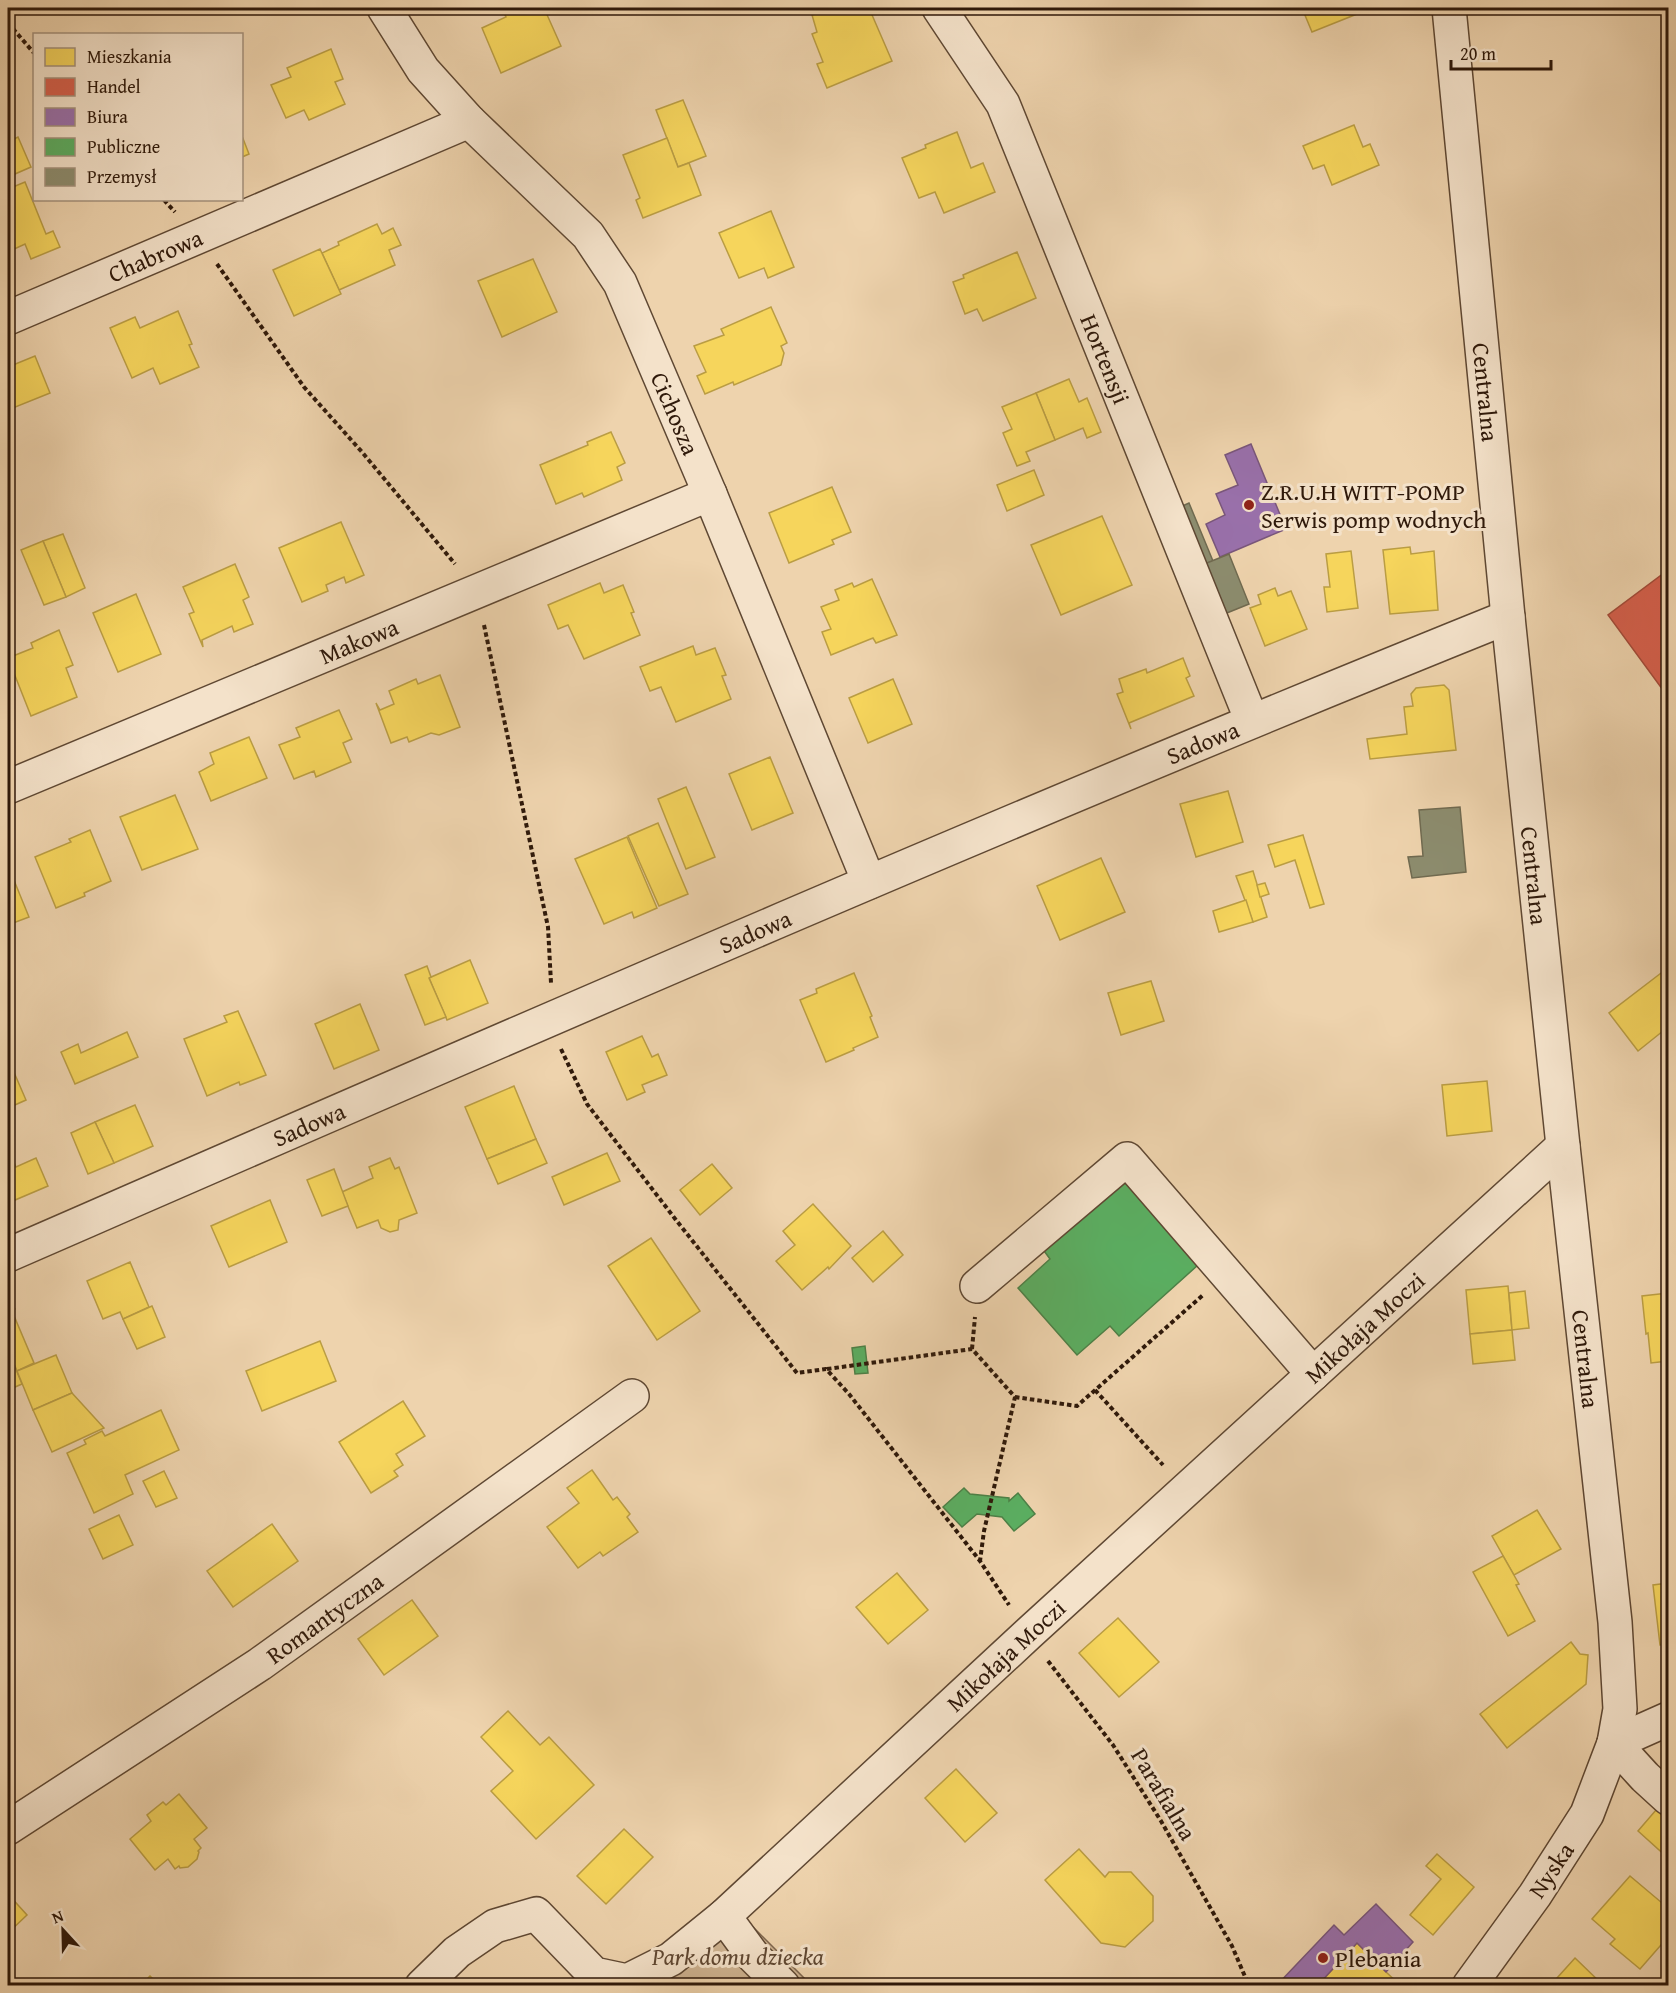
<svg xmlns="http://www.w3.org/2000/svg" width="1676" height="1993" viewBox="0 0 1676 1993" font-family="'Gentium Book Plus',serif">
  <style>
    .green { fill: #ceb391; stroke: #7e664e; stroke-width: 1.5 }
    .homes { fill: #f6d55c; stroke: #ba9d43; stroke-width: 1.5 }
    .shops { fill: #d6604d; stroke: #a44b39; stroke-width: 1.5 }
    .offices { fill: #9970ab; stroke: #79567b; stroke-width: 1.5 }
    .public { fill: #5aae61; stroke: #4d8147; stroke-width: 1.5 }
    .industry { fill: #8c8c6e; stroke: #706a50; stroke-width: 1.5 }
    .lines { fill: none; stroke-linecap: round; stroke-linejoin: round }
    .minor-casing { stroke: #5f4833; stroke-width: 36 }
    .path { stroke: #2f190a; stroke-width: 4; stroke-dasharray: 4.5 3; stroke-linecap: butt }
    .minor { stroke: #f4e2ca; stroke-width: 33 }
    .poi-dot { fill: #8f2418; stroke: #f4e2ca; stroke-width: 2 }
    .labels { text-anchor: middle; dominant-baseline: central; stroke-width: 6; stroke-linejoin: round; paint-order: stroke }
    .street-label { font-size: 24px; fill: #2f190a; stroke: #f4e2ca }
    .poi-label { font-size: 24px; fill: #2f190a; stroke: #f4e2ca; text-anchor: start }
    .park-label { font-size: 24px; font-style: italic; fill: #5f4732; stroke: #f4e2ca }
  </style>
  <rect width="100%" height="100%" fill="#eed3ad"/>
  <filter id="stains"><feTurbulence type="fractalNoise" baseFrequency=".00333" numOctaves="4"/><feColorMatrix values="0 0 0 0 .2 0 0 0 0 .09 0 0 0 0 .02 0 0 0 .5 -.17"/></filter>
  <radialGradient id="worn" r=".72"><stop offset=".6" stop-color="#630" stop-opacity="0"/><stop offset="1" stop-color="#630" stop-opacity=".3"/></radialGradient>
  <polygon class="green" points="740,1914 811,1985 663,1986"/>
  <g class="homes">
    <polygon points="505,8 520,8 521,11 528,8 544,8 561,46 501,73 482,28 506,17 502,9"/>
    <polygon points="830,8 869,8 892,61 827,88 817,64 823,62 812,34 817,32 812,15"/>
    <polygon points="1302,8 1354,8 1357,14 1312,32"/>
    <polygon points="331,49 343,79 335,82 345,104 309,120 304,110 286,118 271,85 291,77 287,68"/>
    <polygon points="683,100 706,156 678,167 656,110"/>
    <polygon points="1354,125 1363,147 1370,144 1379,165 1332,185 1324,165 1313,169 1303,146"/>
    <polygon points="957,132 971,168 983,163 995,192 944,213 935,192 919,198 902,158 926,148 925,145"/>
    <polygon points="242,136 249,154 242,157"/>
    <polygon points="18,137 31,167 8,177 8,142"/>
    <polygon points="667,138 678,167 689,163 701,195 643,218 636,200 640,198 623,155"/>
    <polygon points="25,182 46,234 53,231 60,247 31,259 25,244 10,251 8,245 8,189"/>
    <polygon points="771,211 794,267 768,278 764,268 739,278 719,233"/>
    <polygon points="377,224 382,234 393,228 401,245 389,250 395,265 339,290 322,253 339,245 338,242"/>
    <polygon points="320,249 341,294 294,316 273,270"/>
    <polygon points="1017,252 1036,298 983,321 977,309 965,314 953,282 964,278 963,275"/>
    <polygon points="533,259 557,312 502,337 478,281"/>
    <polygon points="771,307 787,343 781,346 784,353 781,365 734,385 733,382 705,394 697,376 706,372 694,346 724,335 721,329"/>
    <polygon points="178,311 192,344 189,345 199,367 160,384 153,368 132,378 110,328 135,317 140,328"/>
    <polygon points="35,356 50,393 8,410 8,367"/>
    <polygon points="1069,379 1079,402 1087,398 1101,432 1087,438 1083,428 1055,440 1036,393"/>
    <polygon points="1036,393 1055,440 1026,452 1030,461 1017,466 1003,433 1012,429 1002,407"/>
    <polygon points="611,432 625,463 617,467 622,480 584,497 582,493 556,504 540,465 588,445 587,442"/>
    <polygon points="1034,470 1044,495 1007,511 997,485"/>
    <polygon points="832,487 851,532 832,540 834,544 789,563 769,513"/>
    <polygon points="1102,516 1132,585 1061,615 1031,545"/>
    <polygon points="341,522 364,575 346,583 344,577 326,585 328,591 302,602 279,548"/>
    <polygon points="63,534 85,588 66,597 43,541"/>
    <polygon points="43,541 66,597 44,605 21,550"/>
    <polygon points="1410,547 1411,554 1434,551 1438,610 1390,614 1383,550"/>
    <polygon points="1351,551 1358,608 1327,612 1324,587 1330,587 1326,554"/>
    <polygon points="235,564 249,597 243,600 253,624 234,632 232,626 202,640 203,647 189,614 194,612 183,587"/>
    <polygon points="872,579 897,635 876,643 873,638 831,655 822,632 831,629 821,607 839,600 835,590 852,583 854,587"/>
    <polygon points="600,583 604,593 623,585 634,612 631,613 640,635 584,659 568,625 558,629 548,605"/>
    <polygon points="1275,588 1278,596 1291,591 1307,629 1265,646 1250,608 1261,604 1258,595"/>
    <polygon points="136,594 161,654 118,672 93,613"/>
    <polygon points="59,630 73,665 66,668 77,697 31,716 8,658 33,648 31,643"/>
    <polygon points="693,646 696,655 715,648 726,675 722,676 731,699 676,722 661,687 650,691 640,667"/>
    <polygon points="1183,658 1190,676 1186,678 1194,696 1129,723 1131,729 1117,694 1123,692 1119,679 1146,669 1147,673"/>
    <polygon points="440,675 460,727 439,735 431,733 409,742 407,737 391,743 376,703 380,710 394,704 389,691 416,679 418,684"/>
    <polygon points="893,679 912,724 868,743 849,698"/>
    <polygon points="1444,685 1449,690 1456,750 1370,759 1367,739 1407,734 1404,707 1413,706 1411,694 1416,688"/>
    <polygon points="339,710 352,739 343,743 351,762 316,777 314,771 294,779 279,745 300,737 296,728"/>
    <polygon points="249,737 267,778 211,801 199,772 214,764 210,753"/>
    <polygon points="770,757 793,813 752,830 729,774"/>
    <polygon points="686,787 715,857 686,869 658,799"/>
    <polygon points="1228,791 1243,842 1196,857 1180,804"/>
    <polygon points="175,795 198,849 142,870 120,817"/>
    <polygon points="658,823 688,894 659,906 628,836"/>
    <polygon points="90,830 111,881 84,893 85,896 56,908 35,857 71,842 69,839"/>
    <polygon points="1303,835 1324,904 1310,908 1295,860 1275,867 1268,845"/>
    <polygon points="627,837 657,908 634,918 632,912 604,924 575,859"/>
    <polygon points="1101,858 1125,912 1060,940 1037,886"/>
    <polygon points="9,868 29,917 8,925 8,869"/>
    <polygon points="1253,871 1267,917 1253,922 1236,876"/>
    <polygon points="1265,883 1269,894 1260,897 1257,885"/>
    <polygon points="1246,900 1253,922 1219,932 1213,911"/>
    <polygon points="470,960 488,1003 447,1020 429,978"/>
    <polygon points="427,966 431,977 429,978 446,1017 425,1025 405,975"/>
    <polygon points="1665,970 1668,975 1668,1027 1638,1051 1609,1013"/>
    <polygon points="854,973 872,1016 870,1017 878,1037 853,1048 854,1050 826,1062 800,1000 817,993 816,989"/>
    <polygon points="1151,981 1164,1021 1121,1035 1108,993"/>
    <polygon points="360,1004 379,1050 334,1069 315,1024"/>
    <polygon points="238,1011 266,1075 240,1085 239,1082 207,1096 184,1039 227,1022 224,1016"/>
    <polygon points="127,1032 138,1057 75,1084 61,1052 78,1044 81,1053"/>
    <polygon points="642,1036 652,1057 658,1054 667,1075 642,1085 645,1092 627,1100 606,1052"/>
    <polygon points="13,1070 26,1100 8,1108 8,1072"/>
    <polygon points="1487,1081 1492,1131 1447,1136 1442,1085"/>
    <polygon points="514,1086 536,1139 487,1159 465,1107"/>
    <polygon points="135,1105 153,1146 114,1163 95,1122"/>
    <polygon points="95,1122 114,1163 88,1174 71,1133"/>
    <polygon points="536,1139 547,1163 498,1184 487,1159"/>
    <polygon points="8,1149 16,1167 36,1158 48,1186 8,1203"/>
    <polygon points="607,1153 620,1181 564,1205 552,1177"/>
    <polygon points="390,1158 395,1169 399,1167 417,1213 399,1220 398,1230 390,1232 381,1228 378,1220 357,1228 342,1192 373,1178 369,1167"/>
    <polygon points="712,1164 732,1188 700,1215 680,1190"/>
    <polygon points="334,1169 348,1206 322,1216 307,1180"/>
    <polygon points="270,1200 287,1242 229,1267 211,1226"/>
    <polygon points="813,1204 851,1246 829,1269 828,1267 802,1290 776,1261 795,1245 783,1231"/>
    <polygon points="883,1231 903,1255 873,1282 852,1258"/>
    <polygon points="651,1238 700,1311 657,1340 608,1266"/>
    <polygon points="130,1262 149,1307 123,1319 120,1312 103,1319 87,1281"/>
    <polygon points="1508,1286 1512,1330 1470,1334 1466,1290"/>
    <polygon points="1525,1291 1529,1328 1512,1330 1509,1293"/>
    <polygon points="1668,1293 1668,1361 1651,1363 1648,1333 1646,1334 1642,1296"/>
    <polygon points="8,1300 12,1304 15,1309 12,1311 34,1363 17,1371 8,1350"/>
    <polygon points="152,1306 165,1337 137,1349 123,1319"/>
    <polygon points="1512,1330 1515,1360 1473,1364 1470,1334"/>
    <polygon points="320,1341 336,1381 262,1411 246,1371"/>
    <polygon points="8,1350 22,1384 8,1390"/>
    <polygon points="56,1355 72,1393 33,1410 17,1371"/>
    <polygon points="72,1393 104,1428 52,1452 33,1410"/>
    <polygon points="403,1401 425,1436 396,1454 403,1465 394,1471 398,1476 371,1493 339,1442"/>
    <polygon points="161,1410 179,1450 125,1475 133,1494 94,1513 67,1453 86,1444 84,1440 102,1431 105,1436"/>
    <polygon points="592,1470 613,1500 617,1497 630,1514 627,1517 638,1532 603,1556 600,1552 578,1568 547,1527 579,1503 567,1488"/>
    <polygon points="164,1471 177,1498 156,1507 143,1481"/>
    <polygon points="1537,1510 1561,1549 1514,1575 1492,1536"/>
    <polygon points="119,1515 133,1545 103,1559 89,1529"/>
    <polygon points="272,1524 298,1561 233,1607 207,1571"/>
    <polygon points="1503,1556 1519,1584 1516,1585 1535,1621 1508,1636 1473,1572"/>
    <polygon points="897,1573 928,1610 888,1644 856,1607"/>
    <polygon points="1668,1583 1668,1644 1660,1645 1653,1585"/>
    <polygon points="412,1600 438,1636 384,1675 358,1639"/>
    <polygon points="1118,1618 1159,1662 1119,1697 1079,1653"/>
    <polygon points="1571,1642 1580,1654 1588,1655 1586,1684 1507,1748 1480,1714"/>
    <polygon points="508,1711 540,1745 549,1737 594,1785 536,1839 491,1791 513,1771 481,1737"/>
    <polygon points="956,1769 997,1813 965,1842 925,1798"/>
    <polygon points="179,1794 207,1828 194,1839 201,1848 198,1851 199,1852 197,1859 188,1867 180,1868 179,1866 175,1869 168,1859 155,1870 130,1839 151,1821 147,1815 163,1802 166,1805"/>
    <polygon points="1656,1810 1668,1821 1668,1858 1638,1831"/>
    <polygon points="624,1829 653,1857 606,1904 577,1876"/>
    <polygon points="1079,1849 1105,1877 1109,1872 1131,1872 1153,1896 1153,1921 1125,1947 1101,1943 1045,1880"/>
    <polygon points="1437,1854 1474,1887 1433,1935 1410,1915 1441,1879 1426,1866"/>
    <polygon points="1630,1876 1668,1908 1668,1937 1640,1969 1610,1944 1615,1939 1592,1919"/>
    <polygon points="8,1894 27,1915 8,1933"/>
    <polygon points="1357,1943 1386,1972 1400,1985 1317,1986"/>
    <polygon points="1575,1958 1604,1986 1566,1986 1557,1978"/>
    <polygon points="150,1976 160,1986 140,1986"/>
  </g>
  <polygon class="shops" points="1668,570 1668,697 1608,615"/>
  <g class="offices">
    <polygon points="1251,444 1286,529 1220,557 1206,524 1225,515 1216,494 1238,485 1225,455"/>
    <polygon points="1376,1904 1413,1942 1386,1972 1357,1943 1317,1986 1276,1986 1334,1925 1344,1935"/>
  </g>
  <g class="public">
    <polygon points="1122,1179 1198,1265 1119,1336 1110,1326 1077,1355 1018,1288 1050,1259 1042,1248"/>
    <polygon points="865,1346 868,1373 855,1374 852,1348"/>
    <polygon points="964,1488 970,1494 1009,1498 1009,1501 1018,1493 1035,1514 1014,1531 1002,1517 977,1514 962,1527 943,1507"/>
  </g>
  <g class="industry">
    <polygon points="1189,503 1213,561 1202,565 1178,508"/>
    <polygon points="1229,554 1249,604 1222,615 1202,565"/>
    <polygon points="1460,807 1466,872 1412,878 1408,857 1423,856 1419,810"/>
  </g>
  <g class="lines">
    <g class="minor-casing">
      <g id="minor">
        <path id="s1" d="M384 8 423 70 469 121 588 235 620 283 710 494 869 882"/>
        <path id="s2" d="M939 8 1003 104 1252 721"/>
        <path id="s3" d="M1449 8 1508 617 1563 1146 1615 1622 1620 1709 1614 1743 1587 1814 1535 1895 1469 1986"/>
        <path id="s4" d="M8 318 469 121"/>
        <path id="s5" d="M8 787 710 494"/>
        <path id="s6" d="M8 1255C506 1038 1004 820 1508 617"/>
        <polyline points="977,1286 1127,1159 1313,1374"/>
        <polyline points="1614,1743 1645,1777 1668,1798"/>
        <polyline points="1614,1743 1668,1719"/>
        <path id="s7" d="M8 1828 260 1664 632 1396"/>
        <polyline points="724,1916 754,1957 783,1986"/>
        <path id="s8" d="M422 1986 457 1952 495 1926 536 1914 594 1974 627 1981 671 1959 724 1916 1028 1634 1563 1146"/>
      </g>
    </g>
    <g class="path">
      <polyline points="8,23 34,53"/>
      <polyline points="164,200 175,212"/>
      <polyline points="217,264 304,387 362,452 455,564"/>
      <polyline points="484,625 548,927 551,983"/>
      <polyline points="561,1049 587,1104 676,1220 797,1373 826,1369 849,1394 980,1561 1009,1605"/>
      <polyline points="972,1349 975,1317"/>
      <polyline points="827,1369 972,1349 1015,1397 984,1531 980,1561"/>
      <polyline points="1095,1390 1163,1465"/>
      <polyline points="1015,1397 1077,1406 1203,1295"/>
      <polyline points="1048,1661 1113,1745 1161,1821 1232,1946 1249,1986"/>
    </g>
    <use href="#minor" class="minor"/>
  </g>
  <g class="poi-dot">
    <circle cx="1249" cy="505" r="6"/>
    <circle cx="1323" cy="1958" r="6"/>
  </g>
  <g class="labels">
    <g class="street-label">
      <text stroke="none"><textPath href="#s4" startOffset="160">Chabrowa</textPath></text>
      <text stroke="none"><textPath href="#s2" startOffset="390">Hortensji</textPath></text>
      <text stroke="none"><textPath href="#s3" startOffset="386">Centralna</textPath></text>
      <text stroke="none"><textPath href="#s1" startOffset="506">Cichosza</textPath></text>
      <text stroke="none"><textPath href="#s5" startOffset="380">Makowa</textPath></text>
      <text stroke="none"><textPath href="#s6" startOffset="1300">Sadowa</textPath></text>
      <text stroke="none"><textPath href="#s3" startOffset="872">Centralna</textPath></text>
      <text stroke="none"><textPath href="#s6" startOffset="814">Sadowa</textPath></text>
      <text stroke="none"><textPath href="#s6" startOffset="328">Sadowa</textPath></text>
      <text stroke="none"><textPath href="#s8" startOffset="1242">Mikołaja Moczi</textPath></text>
      <text stroke="none"><textPath href="#s3" startOffset="1358">Centralna</textPath></text>
      <text stroke="none"><textPath href="#s7" startOffset="380">Romantyczna</textPath></text>
      <text stroke="none"><textPath href="#s8" startOffset="756">Mikołaja Moczi</textPath></text>
      <text transform="translate(1164 1794) rotate(59)">Parafialna</text>
      <text transform="translate(1551 1870) rotate(-56)">Nyska</text>
    </g>
    <g class="poi-label">
      <text x="1261" y="491">Z.R.U.H WITT-POMP<tspan x="1261" dy="28">Serwis pomp wodnych</tspan></text>
      <text x="1335" y="1958">Plebania</text>
    </g>
    <g class="park-label">
      <text x="738" y="1956">Park domu dziecka</text>
    </g>
  </g>
  <rect width="1676" height="1993" fill="none" stroke="#eed3ad" stroke-width="30"/>
  <rect x="9" y="9" width="1658" height="1975" fill="none" stroke="#2f190a" stroke-width="3"/>
  <rect x="15" y="15" width="1646" height="1963" fill="none" stroke="#2f190a" stroke-width="1.5"/>
  <rect x="33" y="33" width="210" height="168" fill="#f4e2ca" stroke="#a5927d" stroke-width="1.5"/>
  <rect x="45" y="48" width="30" height="18" fill="#f6d55c" stroke="#a5927d" stroke-width="1.5"/>
  <text x="87" y="63" font-size="18" fill="#2f190a">Mieszkania</text>
  <rect x="45" y="78" width="30" height="18" fill="#d6604d" stroke="#a5927d" stroke-width="1.5"/>
  <text x="87" y="93" font-size="18" fill="#2f190a">Handel</text>
  <rect x="45" y="108" width="30" height="18" fill="#9970ab" stroke="#a5927d" stroke-width="1.5"/>
  <text x="87" y="123" font-size="18" fill="#2f190a">Biura</text>
  <rect x="45" y="138" width="30" height="18" fill="#5aae61" stroke="#a5927d" stroke-width="1.5"/>
  <text x="87" y="153" font-size="18" fill="#2f190a">Publiczne</text>
  <rect x="45" y="168" width="30" height="18" fill="#8c8c6e" stroke="#a5927d" stroke-width="1.5"/>
  <text x="87" y="183" font-size="18" fill="#2f190a">Przemysł</text>
  <g transform="translate(63 1930) rotate(338)" stroke="#f4e2ca" stroke-width="4.5" paint-order="stroke">
  <path d="M0-4.5L10 22L0 15L-10 22Z" fill="#2f190a"/>
  <text y="-9" font-size="16" font-weight="bold" text-anchor="middle" fill="#2f190a">N</text>
  </g>
  <path d="M1451 60v9h100v-9" fill="none" stroke="#2f190a" stroke-width="3"/>
  <text x="1460" y="60" font-size="18" fill="#2f190a" stroke="#f4e2ca" stroke-width="4.5" paint-order="stroke">20 m</text>
  <rect width="100%" height="100%" filter="url(#stains)"/>
  <rect width="100%" height="100%" fill="url(#worn)"/>
</svg>
